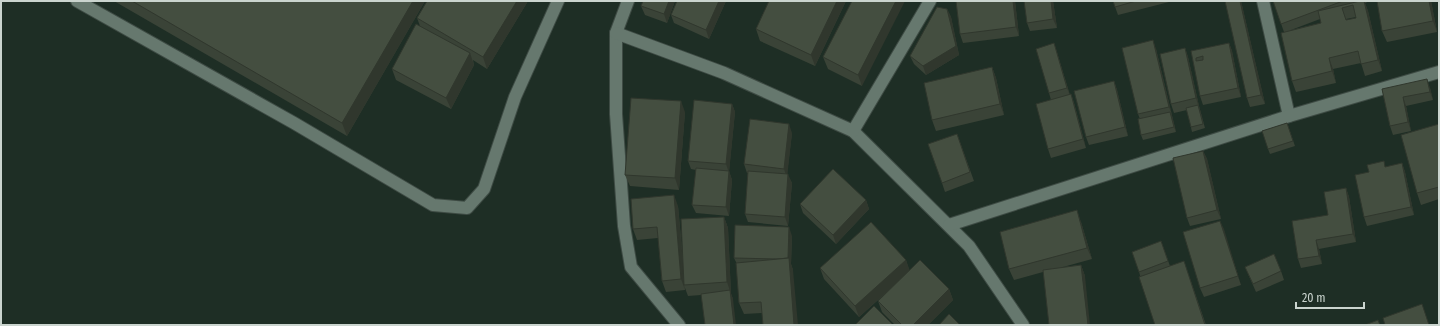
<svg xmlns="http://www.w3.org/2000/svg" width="1440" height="326" viewBox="0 0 1440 326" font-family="'Fira Sans Condensed',sans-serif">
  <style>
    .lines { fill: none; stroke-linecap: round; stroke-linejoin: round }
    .minor-casing { stroke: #3e4b44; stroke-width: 14 }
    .minor { stroke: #66786e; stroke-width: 12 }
    .wall { fill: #3a4337; fill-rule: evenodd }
    .shaded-wall { fill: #30372d }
    .building { fill: #444e40; stroke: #30372d; fill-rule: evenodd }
  </style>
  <rect width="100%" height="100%" fill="#1e2e25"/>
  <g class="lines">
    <g class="minor-casing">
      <g id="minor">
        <polyline points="77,1 294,123 433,205 467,208 484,189 515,97 558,1"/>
        <polyline points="628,1 616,33 616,114 624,226 631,267 679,325"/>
        <polyline points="1263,1 1289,116"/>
        <polyline points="616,33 724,73 853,131 969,246 1023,325"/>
        <polyline points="853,131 930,1"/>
        <polyline points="949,225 1289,116 1439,72"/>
      </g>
    </g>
    <use href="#minor" class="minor"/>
  </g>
  <g class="wall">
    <polygon points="114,1 425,1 347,136"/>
    <polygon points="528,1 487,69 473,60 474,65 451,109 396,80 392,69 420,26 417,18"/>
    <polygon points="675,1 667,23 645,15 641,6"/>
    <polygon points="677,1 726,1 709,39 674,23 671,15"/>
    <polygon points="769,1 846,1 815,66 760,41 756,29"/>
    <polygon points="852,1 862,86 828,69 823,57"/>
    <polygon points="956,1 1015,1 1019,36 963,43 960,34"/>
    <polygon points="1053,1 1057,28 1030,31 1027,23"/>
    <polygon points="1113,1 1173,1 1118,15"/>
    <polygon points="1241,1 1265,104 1250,107 1247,98"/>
    <path d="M1273 1H1370L1365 3 1368 11 1382 71 1365 76 1361 63 1333 69 1336 83 1296 92 1292 81 1284 32ZM1356 17V18L1347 20 1346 19ZM1320 19 1321 23 1291 30Z"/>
    <polygon points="1431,1 1437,32 1387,42 1382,31"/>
    <polygon points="947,9 951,17 959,55 926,75 914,64 910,56"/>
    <polygon points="1054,43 1070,95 1071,94 1074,103 1086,148 1051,158 1048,149 1051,100 1049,93"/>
    <polygon points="1229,43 1232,51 1241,97 1203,105 1200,96 1191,51"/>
    <polygon points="1185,48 1188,57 1199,106 1205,128 1192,132 1187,110 1174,113 1171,104"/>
    <polygon points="1156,49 1176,132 1143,140 1141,135 1140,119 1138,114"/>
    <polygon points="992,67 996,78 1004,115 936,131 932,120"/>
    <polygon points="1114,81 1117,90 1128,136 1089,145 1086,137"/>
    <polygon points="1430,88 1433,100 1406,106 1411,131 1393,135 1390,126 1382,89"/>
    <polygon points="732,104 735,112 729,171 732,180 729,216 696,213 692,205 696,170 691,169 688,161"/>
    <polygon points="685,112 679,190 630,186 625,175"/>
    <polygon points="1287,123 1295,146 1270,154 1268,149"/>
    <polygon points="1439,124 1439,199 1421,205 1417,193"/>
    <polygon points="792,133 787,174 792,183 788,226 748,222 745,214 748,173 747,173 744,164"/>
    <polygon points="957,134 974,181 945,192 942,183"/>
    <polygon points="1203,151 1207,159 1221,219 1190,226 1187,218"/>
    <polygon points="1402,163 1405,172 1414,215 1367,226 1364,217 1369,172"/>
    <polygon points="1346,188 1349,197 1356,242 1319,249 1322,264 1301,268 1298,259"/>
    <polygon points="866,200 869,209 836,244 803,213 800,204"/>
    <polygon points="678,206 683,258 724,217 728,228 731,294 733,299 701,295 688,296 685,288 685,290 666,292 662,281 658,238 637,240 633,229"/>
    <polygon points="1220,221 1241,285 1204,297 1200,288"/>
    <polygon points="1081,222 1092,259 1063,267 1081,265 1085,276 1043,272 1014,280 1009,269"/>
    <polygon points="792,236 791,264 793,270 762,313 744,314 739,303 737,264 734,258"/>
    <polygon points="1161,241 1170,266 1188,273 1206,325 1155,325 1139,272"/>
    <polygon points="906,260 909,270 949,289 953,300 928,325 895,325 882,312 878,301 887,292 859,317 824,279 820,268"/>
    <polygon points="1245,267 1281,271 1284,280 1256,292"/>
  </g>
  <g class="shaded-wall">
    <polygon points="413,1 425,1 347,136 342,123"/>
    <polygon points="517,1 528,1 487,69 483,57"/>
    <polygon points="669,1 675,1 667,23 664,14"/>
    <polygon points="719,1 726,1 709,39 706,30"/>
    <polygon points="837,1 846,1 815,66 811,55"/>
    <polygon points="896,1 905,1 862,86 858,75"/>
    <polygon points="1013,1 1015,1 1019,36 1016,27"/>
    <polygon points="1051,1 1053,1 1057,28 1053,19"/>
    <polygon points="1240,1 1241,1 1265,104 1261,95"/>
    <polygon points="1364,1 1368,11 1382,71 1378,60"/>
    <polygon points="1429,1 1431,1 1437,32 1433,21"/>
    <polygon points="947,9 951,17 959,55 926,75 923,66"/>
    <polygon points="1153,40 1156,49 1172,115 1169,107"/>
    <polygon points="1054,43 1057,52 1070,96 1067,88"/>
    <polygon points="1229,43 1232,51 1241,97 1238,88"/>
    <polygon points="1185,48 1188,57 1199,106 1205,128 1196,98"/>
    <polygon points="470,53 474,65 451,109 446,98"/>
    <polygon points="1329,58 1333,69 1336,83 1332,71"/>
    <polygon points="992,67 996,78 1004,115 1000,104"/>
    <polygon points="1427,79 1430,88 1433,100 1430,92"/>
    <polygon points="1114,81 1117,90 1128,136 1125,127"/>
    <polygon points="1071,94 1074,103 1086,148 1083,139"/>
    <polygon points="1403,97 1406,106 1411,131 1408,122"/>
    <polygon points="681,101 685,112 679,190 675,178"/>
    <polygon points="732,104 735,112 729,173 726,164"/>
    <polygon points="1170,112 1172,116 1176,132 1174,127"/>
    <polygon points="789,124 792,133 787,178 784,169"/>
    <polygon points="1203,151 1207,159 1221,219 1217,210"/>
    <polygon points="1402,163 1405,172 1414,215 1411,207"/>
    <polygon points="729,171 732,180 729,216 726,207"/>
    <polygon points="788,174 792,183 788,226 785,217"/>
    <polygon points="1346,188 1349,197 1356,242 1353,234"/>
    <polygon points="674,195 678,206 685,285 684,285 685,290 681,279"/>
    <polygon points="866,200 869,209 836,244 833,235"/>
    <polygon points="1077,210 1081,222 1092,259 1087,248"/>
    <polygon points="724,217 728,228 731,294 727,282"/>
    <polygon points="1220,221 1224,229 1241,285 1238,276"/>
    <polygon points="789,227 792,236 791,264 793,270 798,325 794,325 788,260"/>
    <polygon points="1316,240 1319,249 1322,264 1319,256"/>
    <polygon points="906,260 910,271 859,317 855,306"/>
    <polygon points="1081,265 1085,276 1090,325 1088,325"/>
    <polygon points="949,289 953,300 928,325 913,325"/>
    <polygon points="730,290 733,299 736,325 734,325"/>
  </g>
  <g class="building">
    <polygon points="132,1 413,1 342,123"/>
    <polygon points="427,1 517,1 483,57 417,18"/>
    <polygon points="643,1 669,1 664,14 641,6"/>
    <polygon points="677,1 719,1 706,30 671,15"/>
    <polygon points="769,1 837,1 811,55 756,29"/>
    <polygon points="852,1 896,1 858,75 823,57"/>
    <polygon points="956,1 1013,1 1016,27 960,34"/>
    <polygon points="1024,1 1051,1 1053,19 1027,23"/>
    <polygon points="1113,1 1136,1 1115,7"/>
    <polygon points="1225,1 1240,1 1261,95 1247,98"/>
    <polygon points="1273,1 1343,1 1281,24"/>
    <path d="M1360 1H1364L1378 60 1361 64 1358 51 1329 58 1332 71 1292 81 1281 33 1321 23 1318 11ZM1353 5 1356 18 1346 20 1342 8Z"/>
    <polygon points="1377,1 1429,1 1433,21 1382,31"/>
    <polygon points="937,7 947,9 956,46 923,66 910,56"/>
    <polygon points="416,24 470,53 446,98 392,69"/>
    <polygon points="1153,40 1169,107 1138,114 1122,48"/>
    <polygon points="1054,43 1067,88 1049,93 1036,49"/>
    <path d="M1229 43 1238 88 1200 96 1191 51ZM1203 56V60L1196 61V58Z"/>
    <polygon points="1185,48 1196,98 1171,104 1160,54"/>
    <polygon points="992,67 1000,104 932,120 924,83"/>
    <polygon points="1427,79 1430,92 1403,97 1408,122 1390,126 1382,89"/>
    <polygon points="1114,81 1125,127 1086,137 1074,91"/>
    <polygon points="1071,94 1083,139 1048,149 1036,104"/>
    <polygon points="631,98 681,101 675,178 625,175"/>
    <polygon points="694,100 732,104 726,164 688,161"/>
    <polygon points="1198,105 1203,124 1191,127 1186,108"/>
    <polygon points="1170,112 1174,127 1141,135 1138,119"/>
    <polygon points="750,119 789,124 784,169 744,164"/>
    <polygon points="1287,123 1293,141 1268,149 1262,131"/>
    <polygon points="1439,124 1439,187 1417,193 1401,135"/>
    <polygon points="957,134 970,172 942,183 928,144"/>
    <polygon points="1203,151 1217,210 1187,218 1173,158"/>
    <polygon points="1384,161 1385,167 1402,163 1411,207 1364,217 1355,175 1369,172 1367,165"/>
    <polygon points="696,168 729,171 726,207 692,205"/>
    <polygon points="833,169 866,200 833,235 800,204"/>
    <polygon points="748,171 788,174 785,217 745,214"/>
    <polygon points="1346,188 1353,234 1316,240 1319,256 1298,259 1292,221 1328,215 1324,192"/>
    <polygon points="674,195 681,279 662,281 657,227 633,229 631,199"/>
    <polygon points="1077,210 1087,248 1009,269 1000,232"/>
    <polygon points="724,217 727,282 684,285 681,219"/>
    <polygon points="1220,221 1238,276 1200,288 1183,232"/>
    <polygon points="871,222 906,260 855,306 820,268"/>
    <polygon points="735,225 789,227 788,258 777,259 734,258"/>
    <polygon points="1161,241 1168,261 1139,272 1132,252"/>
    <polygon points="1274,254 1281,271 1253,284 1245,267"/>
    <polygon points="789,258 794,325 763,325 761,302 739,303 736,263"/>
    <polygon points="920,260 949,289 913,325 902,325 878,301"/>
    <polygon points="1184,261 1205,325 1155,325 1139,277"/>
    <polygon points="1081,265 1088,325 1049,325 1043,270"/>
    <polygon points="730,290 734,325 705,325 701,294"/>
    <polygon points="1422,304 1429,325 1385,325 1383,318"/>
    <polygon points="874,306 893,325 855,325"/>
    <polygon points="949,314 960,325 939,325"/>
    <polygon points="1378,320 1380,325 1365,325"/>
  </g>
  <rect width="1440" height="326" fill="none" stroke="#cad4ce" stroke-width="4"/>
  <path d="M1296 302v6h68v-6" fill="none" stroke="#cad4ce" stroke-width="2"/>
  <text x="1302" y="302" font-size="12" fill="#cad4ce" stroke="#1e2e25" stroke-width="3" paint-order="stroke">20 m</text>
</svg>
